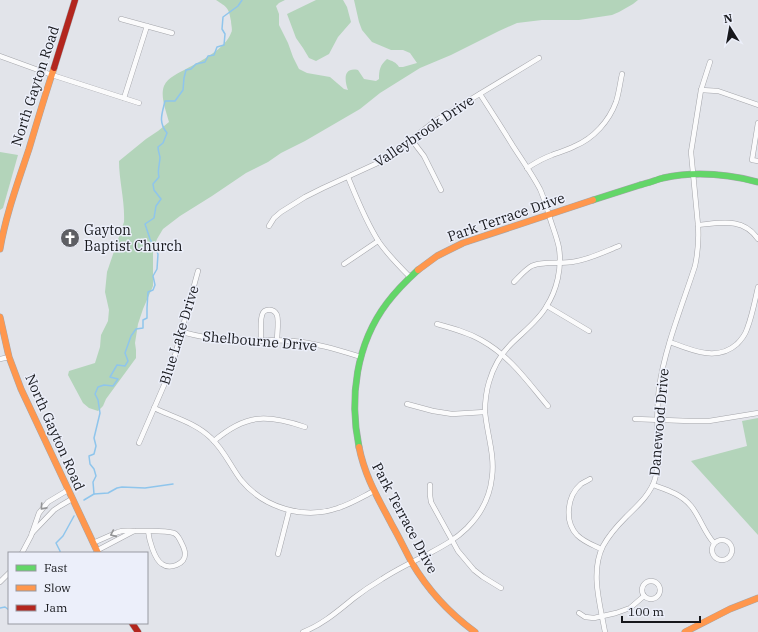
<svg xmlns="http://www.w3.org/2000/svg" width="758" height="632" viewBox="0 0 758 632" font-family="'IBM Plex Serif',serif">
  <style>
    .green { fill: #b3d4ba }
    .lines { fill: none; stroke-linecap: round; stroke-linejoin: round }
    .stream { stroke: #8fc5ec; stroke-width: 1.5 }
    .street-casing { stroke: #a4a5aa; stroke-width: 5.5 }
    .fast-casing { stroke: #a4a5aa; stroke-width: 7 }
    .slow-casing { stroke: #a4a5aa; stroke-width: 7 }
    .jam-casing { stroke: #a4a5aa; stroke-width: 7 }
    .street { stroke: #fbfbfc; stroke-width: 4.5 }
    .fast { stroke: #63d668; stroke-width: 6 }
    .slow { stroke: #ff974d; stroke-width: 6 }
    .jam { stroke: #b3261e; stroke-width: 6 }
    .oneway { stroke: #949597 }
    .labels { text-anchor: middle; dominant-baseline: central; stroke-width: 3; stroke-linejoin: round; paint-order: stroke }
    .street-label { font-size: 14px; fill: #17181c; stroke: #eceffa }
    .poi-label { font-size: 14px; fill: #17181c; stroke: #eceffa; text-anchor: start }
  </style>
  <rect width="100%" height="100%" fill="#e2e4ea"/>
  <g class="green">
    <path d="M216 0H285L279 3 276 6 279 14V25L288 43 293 57 299 69 307 73 330 77 344 89 348 90C345 82 342 67 358 70L364 79 376 81 379 79C379 70 380 65 387 59 392 61 396 62 399 67H403L417 63 410 53 403 50H391L372 42 362 30 359 22 354 0H638L633 4 619 12 612 15 579 20H542L517 23 499 31 451 55 420 68 380 93 360 109 305 141 281 153 268 162 246 173 212 196 180 216 163 229 157 239 153 250V286L143 309 138 324 135 343 136 350V358L106 399 103 406 98 411 89 408 83 403 68 375 69 371 95 363 100 347 101 335 108 321 109 310 105 292 107 272 124 222C125 201 119 181 119 161L146 139 158 131 169 122C166 111 160 96 164 86 168 77 179 73 186 69 200 62 226 48 231 33 233 30 231 25 231 21 229 8 227 7 216 0Z"/>
    <polygon points="316,0 343,0 347,7 351,22 338,37 329,54 316,61 309,58 303,48 296,38 287,14"/>
    <polygon points="0,152 18,155 3,208 0,210"/>
    <polygon points="758,418 758,535 691,461 747,446 742,421"/>
  </g>
  <g class="lines">
    <g class="stream">
      <path d="M94 494 93 482 96 476 94 469 90 464 89 456 94 454 96 446 94 438 100 413 98 400 95 394 98 387 104 385 113 386 118 379 110 377 117 365 125 366 128 361 125 353 131 336 136 329 143 328V320L147 318V308L148 292 153 290 155 285 153 276 157 269 158 254 150 239 145 224 154 218 156 206 161 199 154 190 153 184 159 177C157 170 160 164 160 157 159 153 158 150 158 147L163 143 167 133C158 122 162 114 165 101H175L183 90 184 78 186 70 191 69 196 64 205 62 208 56 214 55 217 47 224 45 225 34 222 29 223 17 238 6 242 0"/>
      <polyline points="84,500 94,494 108,493 117,488 122,487 145,488 173,484"/>
      <polyline points="60,553 60,551 56,543 63,536 74,516"/>
      <polyline points="0,608 5,607 9,610"/>
    </g>
    <g class="street-casing">
      <g id="street">
        <polyline points="121,19 172,33"/>
        <polyline points="0,56 52,75 139,103"/>
        <polyline points="701,90 718,91 758,105"/>
        <polyline points="124,98 147,26"/>
        <polyline points="758,123 752,160 758,161"/>
        <polyline points="411,139 424,156 441,190"/>
        <path d="M527 168C535 163 543 158 552 155 559 152 568 150 575 146 594 138 609 121 616 102 619 93 620 83 622 74"/>
        <path d="M348 177C357 199 366 222 379 242 388 255 399 266 410 277"/>
        <path d="M698 225C720 223 743 217 758 239"/>
        <polyline points="269,226 274,218 281,212 305,197 323,188 382,161 398,150 435,121 539,58"/>
        <polyline points="344,264 378,241"/>
        <path d="M514 282C519 277 524 271 530 267 539 261 560 264 572 262 588 260 604 252 619 246"/>
        <polyline points="547,306 589,331"/>
        <path d="M437 324C452 328 467 332 481 340 510 356 527 381 548 406"/>
        <path d="M182 332C197 336 212 339 227 340 249 342 270 339 292 341 316 343 338 350 361 357"/>
        <path d="M261 341C261 334 260 322 262 315 264 308 274 308 277 315 279 321 277 334 277 341"/>
        <path d="M670 342C691 350 717 362 737 344 741 340 745 335 747 329 752 316 755 301 758 287"/>
        <polyline points="0,359 9,357"/>
        <polyline points="407,404 433,411 452,414 485,412"/>
        <path d="M154 408C173 417 196 423 211 438 224 450 231 467 241 480 264 508 304 520 338 508 351 504 362 497 374 491"/>
        <polyline points="635,419 690,421 709,421 758,413"/>
        <path d="M214 441C246 414 266 414 305 427"/>
        <polyline points="139,443 168,376 174,359 198,271"/>
        <path d="M590 479C587 481 584 482 581 484 567 496 564 521 577 535 584 542 593 545 601 549"/>
        <polyline points="430,485 430,495 431,502 458,551 474,570 483,577 501,588"/>
        <path d="M653 485C667 490 681 494 691 506 700 517 704 532 714 543"/>
        <polyline points="32,533 54,510 60,506 72,499"/>
        <circle cx="722" cy="550" r="10"/>
        <path d="M93 543 118 532C124 530 128 531 134 531 140 531 146 531 152 531 159 531 167 531 174 533 178 535 179 538 181 542 183 546 185 549 185 554 185 564 170 570 162 564 154 559 149 539 148 531"/>
        <polyline points="96,551 134,531"/>
        <polyline points="22,553 31,536 39,513 48,502 68,490"/>
        <polyline points="278,554 289,511"/>
        <circle cx="651" cy="590" r="9"/>
        <polyline points="0,582 9,573"/>
        <polyline points="579,613 585,617 594,618 616,613 630,608 644,596"/>
        <path d="M303 632C322 625 338 611 354 598 363 591 372 585 382 579 397 569 414 561 430 553 443 546 456 539 467 528 481 514 490 496 492 477 495 455 487 434 485 412 485 402 486 392 489 382 493 368 501 354 511 344 523 332 538 321 546 307 557 290 562 268 559 248 557 237 552 226 549 215 546 206 544 198 540 189 532 174 522 160 513 146 502 128 491 111 480 94"/>
        <path d="M605 632C600 604 590 572 603 546 609 535 617 526 626 517 637 506 650 495 655 479 659 465 659 451 658 437 657 421 657 404 659 388 665 347 682 306 695 266 698 252 699 239 698 225L691 152 701 90 710 62"/>
      </g>
    </g>
    <g class="fast-casing">
      <g id="fast">
        <path d="M593 200C609 195 624 190 640 185 648 183 656 180 663 178 695 171 727 174 758 182"/>
        <path d="M359 447C349 398 356 344 387 303 396 291 407 280 418 270"/>
      </g>
    </g>
    <g class="slow-casing">
      <g id="slow">
        <path d="M0 249C6 214 18 182 29 149 37 122 45 95 54 68"/>
        <polyline points="418,270 437,256 463,243 593,200"/>
        <polyline points="0,317 9,357 21,389 98,553"/>
        <path d="M359 447C365 477 378 498 392 525 399 537 405 550 412 563 428 590 449 613 475 632"/>
        <polyline points="685,632 730,609 758,598"/>
      </g>
    </g>
    <g class="jam-casing">
      <g id="jam">
        <polyline points="54,68 75,0"/>
        <polyline points="132,623 138,632"/>
      </g>
    </g>
    <use href="#street" class="street"/>
    <use href="#fast" class="fast"/>
    <use href="#slow" class="slow"/>
    <use href="#jam" class="jam"/>
  </g>
  <defs><path id="oneway-chevron" d="M-2-3.5L2.5 0L-2 3.5" fill="none" stroke-width="1.6" stroke-linecap="round" stroke-linejoin="round"/></defs>
  <g class="oneway">
    <use href="#oneway-chevron" transform="translate(43 507) rotate(132)"/>
    <use href="#oneway-chevron" transform="translate(113 534) rotate(156)"/>
  </g>
  <defs>
    <g id="church-disc" transform="scale(1)"><circle r="9.5" fill="#5e5f64" stroke="#eceffa"/><path d="M-1.2-6h2.4v3.5h3.3v2.4h-3.3V6h-2.4V-.1h-3.3v-2.4h3.3Z" fill="#fff"/></g>
  </defs>
  <g fill-rule="evenodd">
    <use href="#church-disc" x="70" y="238"/>
  </g>
  <g class="labels">
    <g class="street-label">
      <text transform="translate(35 86) rotate(-72)">North Gayton Road</text>
      <text transform="translate(424 131) rotate(-34)">Valleybrook Drive</text>
      <text transform="translate(506 217) rotate(-19)">Park Terrace Drive</text>
      <text transform="translate(179 335) rotate(-73)">Blue Lake Drive</text>
      <text transform="translate(260 341) rotate(5)">Shelbourne Drive</text>
      <text transform="translate(659 422) rotate(-85)">Danewood Drive</text>
      <text transform="translate(55 432) rotate(66)">North Gayton Road</text>
      <text transform="translate(405 518) rotate(62)">Park Terrace Drive</text>
    </g>
    <g class="poi-label">
      <text x="84" y="230">Gayton<tspan x="84" dy="16">Baptist Church</tspan></text>
    </g>
  </g>
  <rect x="8" y="552" width="140" height="72" fill="#eceffa" stroke="#9799a1"/>
  <rect x="16" y="565" width="20" height="6" fill="#63d668" stroke="#9799a1"/>
  <text x="44" y="572" font-size="12" fill="#17181c">Fast</text>
  <rect x="16" y="585" width="20" height="6" fill="#ff974d" stroke="#9799a1"/>
  <text x="44" y="592" font-size="12" fill="#17181c">Slow</text>
  <rect x="16" y="605" width="20" height="6" fill="#b3261e" stroke="#9799a1"/>
  <text x="44" y="612" font-size="12" fill="#17181c">Jam</text>
  <g transform="translate(730 28) rotate(349)" stroke="#eceffa" stroke-width="3" paint-order="stroke">
  <path d="M0-3L7 15L0 10L-7 15Z" fill="#17181c"/>
  <text y="-6" font-size="11" font-weight="bold" text-anchor="middle" fill="#17181c">N</text>
  </g>
  <path d="M622 616v6h78v-6" fill="none" stroke="#17181c" stroke-width="2"/>
  <text x="628" y="616" font-size="12" fill="#17181c" stroke="#eceffa" stroke-width="3" paint-order="stroke">100 m</text>
</svg>
